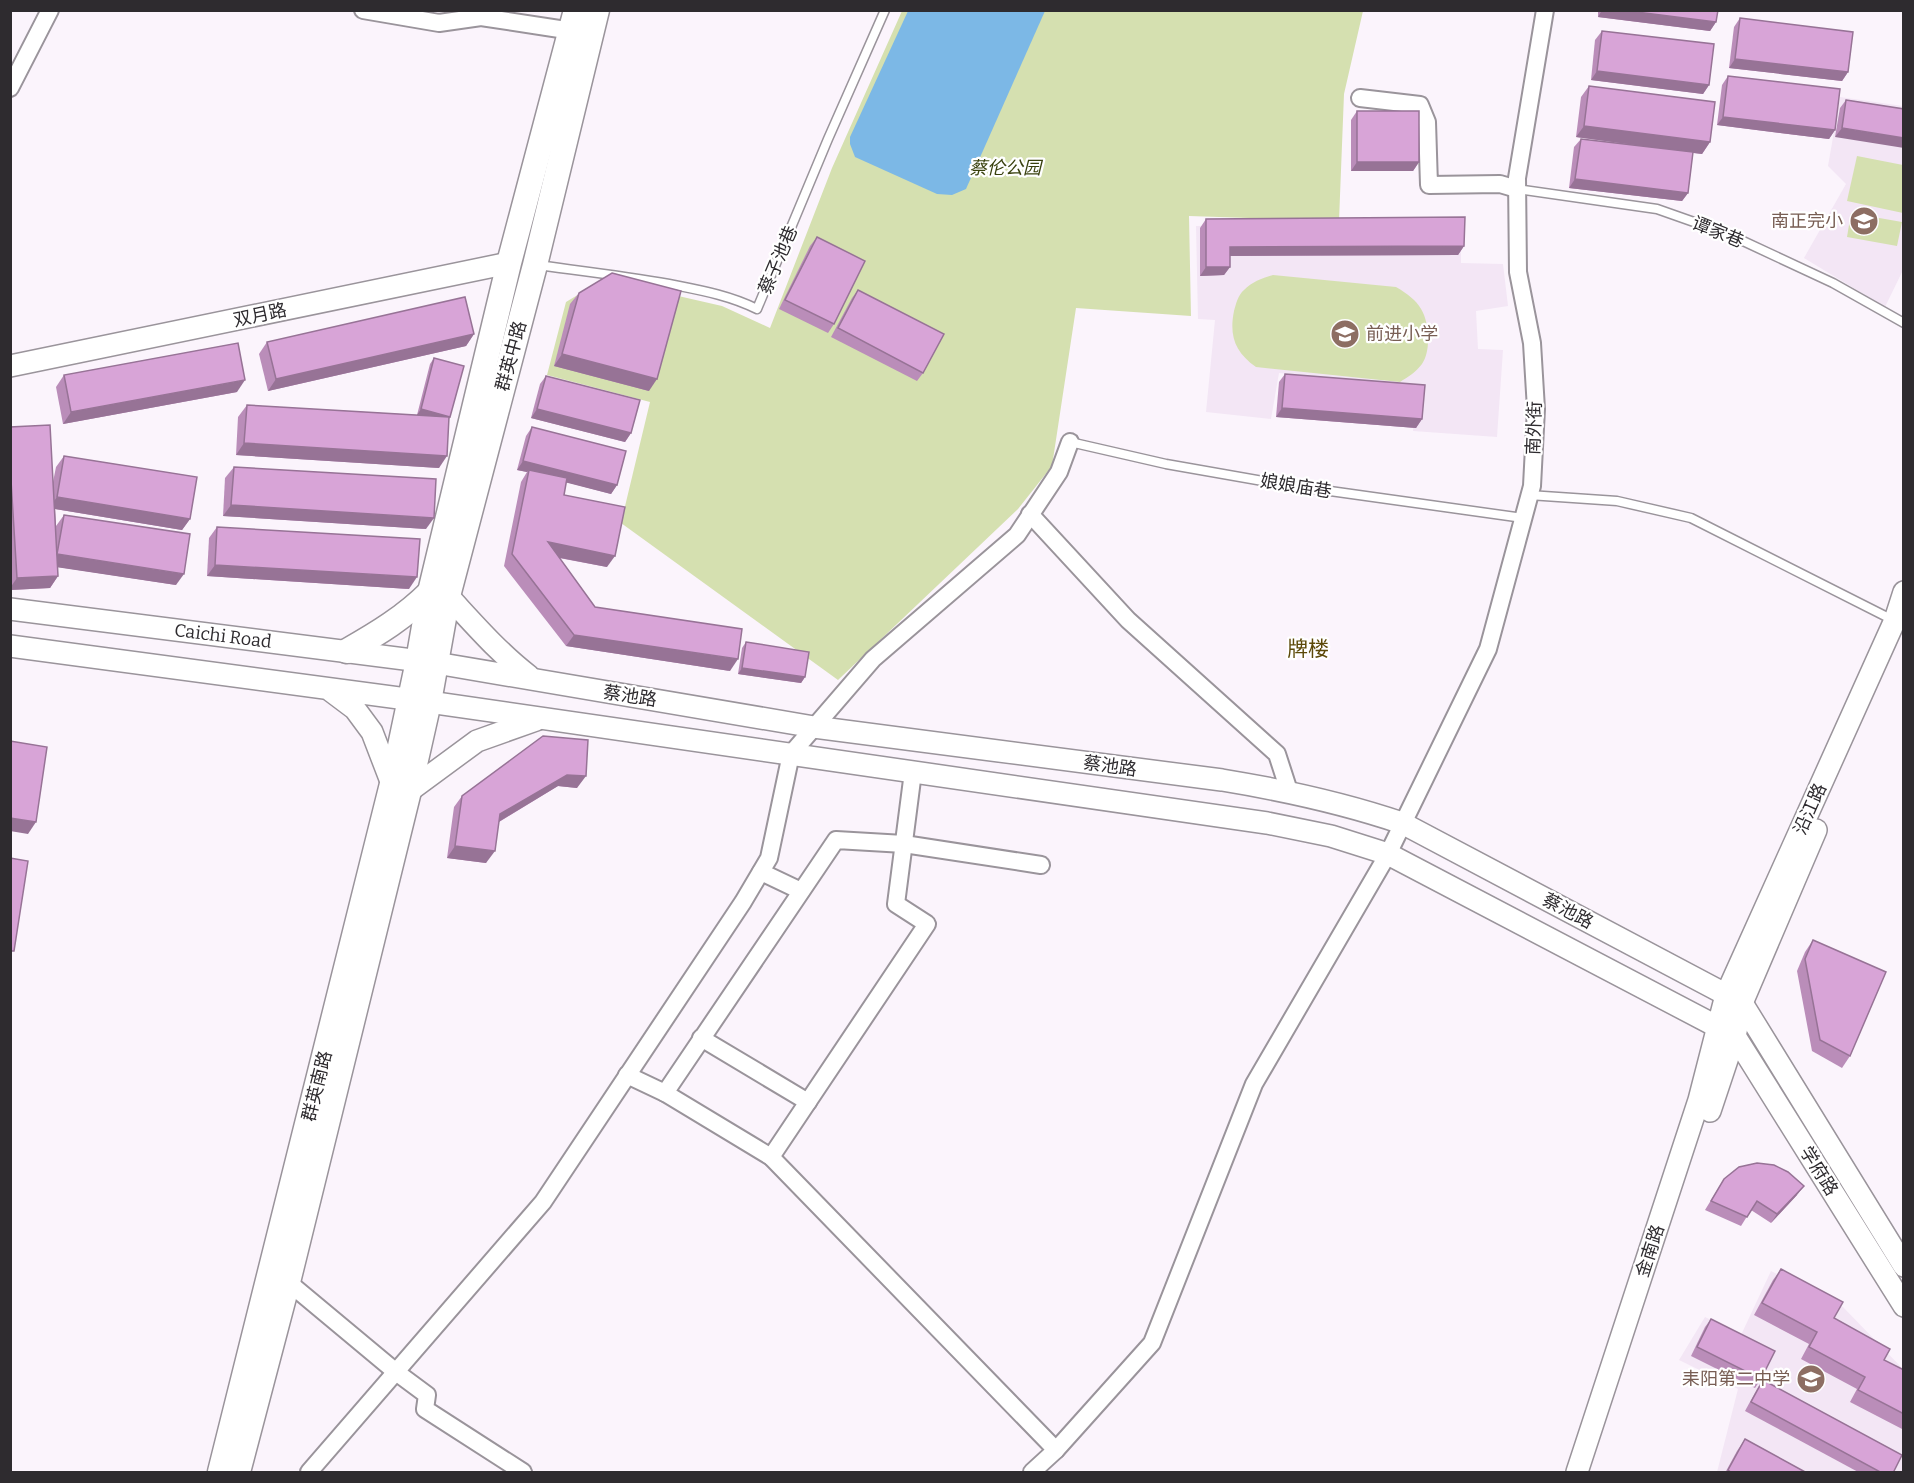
<svg xmlns="http://www.w3.org/2000/svg" width="1914" height="1483" viewBox="0 0 1914 1483" font-family="Bitter,'Noto Sans SC',serif">
  <style>
    .built { fill: #f3e6f5 }
    .green { fill: #d5e0b0 }
    .water { fill: #7cb8e6 }
    .lines { fill: none; stroke-linecap: round; stroke-linejoin: round }
    .service-casing { stroke: #9a949b; stroke-width: 11 }
    .minor-casing { stroke: #9a949b; stroke-width: 20 }
    .tertiary-casing { stroke: #9a949b; stroke-width: 24 }
    .secondary-casing { stroke: #9a949b; stroke-width: 27 }
    .service { stroke: #fff; stroke-width: 8 }
    .minor { stroke: #fff; stroke-width: 16 }
    .tertiary { stroke: #fff; stroke-width: 21 }
    .secondary { stroke: #fff; stroke-width: 24 }
    .wall { fill: #ba8db9 }
    .shaded-wall { fill: #977396 }
    .building { fill: #d8a4d7; stroke: #977396; stroke-width: 1.5 }
    .labels { text-anchor: middle; dominant-baseline: central; stroke-width: 4.5; stroke-linejoin: round; paint-order: stroke }
    .park-label { font-size: 18px; font-style: italic; fill: #39410e; stroke: #fff }
    .education-label { font-size: 18px; fill: #785e54; stroke: #fff; text-anchor: end }
    .street-label { font-size: 18px; fill: #2e2b2f; stroke: #fff }
    .quarter-label { font-size: 21px; fill: #5b4807; stroke: #fff }
  </style>
  <rect width="100%" height="100%" fill="#fbf4fc"/>
  <g class="built">
    <polygon points="1840,97 1903,106 1903,270 1885,307 1804,258 1846,184 1828,166"/>
    <polygon points="1461,222 1461,263 1503,264 1508,306 1476,311 1478,349 1503,350 1497,437 1413,431 1417,387 1279,373 1271,419 1206,412 1215,320 1198,319 1196,226"/>
    <polygon points="1771,1271 1843,1307 1903,1369 1903,1472 1717,1472 1738,1389 1679,1360 1705,1317 1741,1335"/>
  </g>
  <g class="green">
    <polygon points="902,11 1363,11 1344,94 1339,221 1189,216 1191,316 1076,308 1052,466 1018,509 838,680 621,523 650,402 547,375 566,302 604,279 722,306 770,328 832,168"/>
    <polygon points="1857,156 1903,165 1903,213 1847,201"/>
    <polygon points="1851,213 1902,222 1897,246 1847,237"/>
    <path d="M1273 275 1396 287C1420 301 1428 313 1428 341 1428 349 1426 358 1422 364 1416 372 1408 377 1400 382L1256 367C1235 352 1229 336 1234 311 1236 304 1238 295 1244 290 1252 282 1262 278 1273 275Z"/>
  </g>
  <polygon class="water" points="908,11 1045,11 966,189 952,195 937,194 855,157 850,144 850,137"/>
  <g class="lines">
    <g class="service-casing">
      <g id="service">
        <polyline points="1517,189 1657,209 1728,234 1833,283 1904,323"/>
        <path d="M537 265C581 271 625 276 669 284 699 290 729 295 757 309L828 139 885 10"/>
        <polyline points="1070,442 1166,464 1280,484 1523,518"/>
        <polyline points="1529,495 1617,501 1691,518 1895,621"/>
      </g>
    </g>
    <g class="minor-casing">
      <g id="minor">
        <polyline points="363,10 439,23 481,17 579,32"/>
        <polyline points="10,88 50,10"/>
        <polyline points="1360,98 1420,105 1427,122 1429,185 1500,184 1517,189"/>
        <polyline points="1030,514 1128,620 1277,754 1289,791"/>
        <polyline points="761,872 801,891"/>
        <polyline points="701,1038 808,1102"/>
        <polyline points="627,1075 665,1093 771,1157 1056,1450"/>
        <polyline points="665,1093 836,840 904,844 1041,865"/>
        <polyline points="771,1157 927,924 896,904 913,772"/>
        <polyline points="288,1282 396,1372 427,1395 425,1409 523,1472"/>
        <polyline points="309,1472 543,1202 743,902 769,858 791,754 873,659 1017,535 1059,472 1070,442"/>
        <polyline points="1032,1472 1056,1450 1152,1343 1254,1084 1388,854 1488,649 1532,486 1536,409 1532,343 1518,272 1517,178 1545,10"/>
      </g>
    </g>
    <g class="tertiary-casing">
      <g id="tertiary">
        <polyline points="10,366 509,263"/>
        <path d="M448 596C474 624 499 653 529 676"/>
        <path d="M10 609 436 663 814 727 1222 780C1283 790 1343 803 1402 823L1742 1003"/>
        <polyline points="10,646 429,702 1267,823 1331,836 1388,854 1735,1036"/>
        <polyline points="331,691 355,709 372,732 392,784"/>
        <polyline points="409,791 477,741 536,720"/>
        <polyline points="1742,1003 1904,1266"/>
        <polyline points="1735,1036 1904,1306"/>
        <polyline points="1710,1111 1735,1036 1742,1003 1816,830"/>
        <polyline points="1577,1472 1699,1100 1726,995 1895,620 1904,592"/>
      </g>
    </g>
    <g class="secondary-casing">
      <g id="secondary">
        <path d="M347 651C377 634 405 617 430 592"/>
        <polyline points="220,1472 392,784 418,661 430,592 509,263 576,10"/>
        <polyline points="238,1472 288,1282 409,791 429,702 448,596 535,265 597,10"/>
      </g>
    </g>
    <use href="#service" class="service"/>
    <use href="#minor" class="minor"/>
    <use href="#tertiary" class="tertiary"/>
    <use href="#secondary" class="secondary"/>
  </g>
  <g class="wall">
    <polygon points="1598,10 1718,10 1716,22 1710,31 1598,17"/>
    <polygon points="1740,18 1848,72 1842,81 1729,68 1734,27"/>
    <polygon points="1602,31 1709,85 1703,94 1591,80 1595,40"/>
    <polygon points="1728,76 1835,130 1829,139 1717,125 1722,85"/>
    <polygon points="1589,86 1710,142 1702,154 1693,153 1688,193 1682,201 1569,188 1574,147 1581,139 1647,147 1576,137 1581,97"/>
    <polygon points="1846,100 1904,109 1835,137 1840,108"/>
    <polygon points="1357,111 1419,162 1413,171 1351,171 1351,120"/>
    <polygon points="1206,219 1464,246 1458,255 1230,256 1230,267 1224,275 1200,276 1200,228"/>
    <polygon points="817,237 834,324 828,333 779,309 810,246"/>
    <polygon points="858,290 923,373 917,381 831,337 852,298"/>
    <polygon points="579,293 649,391 554,366 570,304"/>
    <polygon points="474,334 466,346 268,391 259,354 267,342"/>
    <polygon points="434,358 450,417 449,419 439,468 236,455 238,417 247,405 417,415 430,364"/>
    <polygon points="1285,374 1422,419 1416,428 1276,417 1279,382"/>
    <polygon points="64,375 237,392 63,424 56,387"/>
    <polygon points="546,376 631,433 625,442 531,418 540,384"/>
    <polygon points="10,427 53,482 56,467 64,456 190,519 182,530 55,509 56,526 64,515 176,585 58,567 58,576 50,588 10,590"/>
    <polygon points="532,427 617,485 611,494 566,482 564,495 607,567 559,558 595,607 730,671 566,646 504,566 521,482 527,472 517,470 526,436"/>
    <polygon points="234,467 426,529 223,516 225,478"/>
    <polygon points="217,527 409,589 207,576 209,538"/>
    <polygon points="746,642 805,677 801,683 738,674 742,648"/>
    <polygon points="588,740 577,788 558,786 499,822 486,863 447,858 454,807 462,796"/>
    <polygon points="1813,940 1850,1056 1842,1068 1812,1051 1797,971 1805,952"/>
    <polygon points="1724,1179 1797,1195 1771,1223 1751,1210 1741,1226 1705,1210"/>
    <polygon points="1781,1269 1834,1318 1884,1360 1904,1370 1904,1430 1850,1402 1857,1389 1801,1359 1809,1344 1754,1315 1773,1280"/>
    <polygon points="1711,1319 1761,1379 1755,1388 1691,1356 1705,1327"/>
    <polygon points="1763,1380 1893,1473 1860,1473 1745,1411 1757,1389"/>
    <polygon points="1745,1439 1807,1473 1725,1473 1737,1451"/>
  </g>
  <g class="shaded-wall">
    <polygon points="1602,10 1621,10 1716,22 1710,31 1598,17"/>
    <polygon points="1735,59 1848,72 1842,81 1729,68"/>
    <polygon points="1597,71 1709,85 1703,94 1591,80"/>
    <polygon points="1723,117 1835,130 1829,139 1717,125"/>
    <polygon points="1584,126 1710,142 1702,154 1576,137"/>
    <polygon points="1842,128 1904,138 1904,148 1835,137"/>
    <polygon points="1357,162 1419,162 1413,171 1351,171"/>
    <polygon points="1575,179 1688,193 1682,201 1569,188"/>
    <polygon points="1464,246 1458,255 1224,256 1230,247"/>
    <polygon points="1206,267 1230,267 1224,275 1200,276"/>
    <polygon points="474,334 466,346 268,391 276,379"/>
    <polygon points="562,354 657,379 649,391 554,366"/>
    <polygon points="245,380 237,392 63,424 71,412"/>
    <polygon points="1282,408 1422,419 1416,428 1276,417"/>
    <polygon points="421,409 450,417 446,423 417,415"/>
    <polygon points="537,409 631,433 625,442 531,418"/>
    <polygon points="244,443 447,456 439,468 236,455"/>
    <polygon points="523,461 617,485 611,494 529,473 529,470 527,472 517,470"/>
    <polygon points="57,497 190,519 182,530 49,508"/>
    <polygon points="231,505 434,518 426,529 223,516"/>
    <polygon points="548,542 615,556 607,567 540,554"/>
    <polygon points="57,554 184,574 176,585 49,566"/>
    <polygon points="215,565 417,577 409,589 207,576"/>
    <polygon points="58,576 50,588 10,590 10,588 17,578"/>
    <polygon points="574,635 738,659 730,671 566,646"/>
    <polygon points="742,668 805,677 801,683 738,674"/>
    <polygon points="567,775 586,776 577,788 558,786 492,826 500,814"/>
    <polygon points="10,818 36,822 28,834 10,831"/>
    <polygon points="455,846 495,851 486,863 447,858"/>
    <polygon points="1804,1186 1797,1195 1771,1223 1777,1214"/>
  </g>
  <g class="building">
    <polygon points="1621,10 1718,10 1716,22"/>
    <polygon points="1740,18 1853,32 1848,72 1735,59"/>
    <polygon points="1602,31 1714,44 1709,85 1597,71"/>
    <polygon points="1728,76 1840,89 1835,130 1723,117"/>
    <polygon points="1589,86 1715,102 1710,142 1584,126"/>
    <polygon points="1846,100 1904,109 1904,138 1842,128"/>
    <rect x="1357" y="111" width="62" height="51"/>
    <polygon points="1581,139 1693,152 1688,193 1575,179"/>
    <polygon points="1465,217 1464,246 1230,247 1230,267 1206,267 1206,219"/>
    <polygon points="817,237 865,261 834,324 785,300"/>
    <polygon points="612,273 681,291 657,379 562,354 579,293"/>
    <polygon points="858,290 944,334 923,373 838,328"/>
    <polygon points="465,297 474,334 276,379 267,342"/>
    <polygon points="238,343 245,380 71,412 64,375"/>
    <polygon points="434,358 464,366 450,417 421,409"/>
    <polygon points="1285,374 1425,385 1422,419 1282,408"/>
    <polygon points="546,376 640,400 631,433 537,409"/>
    <polygon points="247,405 449,417 447,456 244,443"/>
    <polygon points="50,425 58,576 17,578 10,464 10,427"/>
    <polygon points="532,427 626,451 617,485 523,461"/>
    <polygon points="64,456 197,477 190,519 57,497"/>
    <polygon points="234,467 436,479 434,518 231,505"/>
    <polygon points="529,470 567,478 564,495 625,507 615,556 548,542 595,607 742,629 738,659 574,635 512,554"/>
    <polygon points="64,515 190,534 184,574 57,554"/>
    <polygon points="217,527 420,539 417,577 215,565"/>
    <polygon points="746,642 809,652 805,677 742,668"/>
    <polygon points="543,736 588,740 586,776 567,775 500,814 495,851 455,846 462,796"/>
    <polygon points="10,741 47,747 36,822 10,818"/>
    <polygon points="10,858 28,861 14,951 10,951"/>
    <polygon points="1813,940 1886,972 1850,1056 1820,1040 1805,959"/>
    <polygon points="1757,1163 1774,1165 1788,1172 1804,1186 1777,1214 1757,1201 1747,1217 1711,1201 1724,1179 1739,1167"/>
    <polygon points="1781,1269 1843,1302 1834,1318 1890,1349 1884,1360 1904,1370 1904,1414 1858,1390 1865,1377 1809,1347 1817,1332 1762,1303"/>
    <polygon points="1711,1319 1775,1351 1761,1379 1697,1347"/>
    <polygon points="1763,1380 1902,1455 1893,1473 1882,1473 1751,1402"/>
    <polygon points="1745,1439 1807,1473 1732,1473 1728,1470"/>
  </g>
  <defs>
    <g id="school-disc" transform="scale(1.5)"><circle r="9.5" fill="#8d6e63" stroke="#fff"/><path d="M0-5L7-2L0 1L-7-2ZM-4 1L0 2.5L4 1V4Q0 6-4 4Z" fill="#fff"/></g>
  </defs>
  <g fill-rule="evenodd">
    <use href="#school-disc" x="1864" y="221"/>
    <use href="#school-disc" x="1345" y="334"/>
    <use href="#school-disc" x="1811" y="1379"/>
  </g>
  <g class="labels">
    <g class="park-label">
      <text x="1005" y="168">蔡伦公园</text>
    </g>
    <g class="education-label">
      <text x="1843" y="221">南正完小</text>
      <text x="1366" y="334" text-anchor="start">前进小学</text>
      <text x="1790" y="1379">耒阳第二中学</text>
    </g>
    <g class="street-label">
      <text transform="translate(1718 232) rotate(22)">谭家巷</text>
      <text transform="translate(778 260) rotate(-67)">蔡子池巷</text>
      <text transform="translate(260 315) rotate(-12)">双月路</text>
      <text transform="translate(511 356) rotate(-75)">群英中路</text>
      <text transform="translate(1534 428) rotate(-88)">南外街</text>
      <text transform="translate(1296 486) rotate(9)">娘娘庙巷</text>
      <text transform="translate(223 636) rotate(7)">Caichi Road</text>
      <text transform="translate(630 696) rotate(9)">蔡池路</text>
      <text transform="translate(1110 766) rotate(8)">蔡池路</text>
      <text transform="translate(1810 809) rotate(-66)">沿江路</text>
      <text transform="translate(1568 911) rotate(28)">蔡池路</text>
      <text transform="translate(317 1086) rotate(-76)">群英南路</text>
      <text transform="translate(1819 1171) rotate(58)">学府路</text>
      <text transform="translate(1650 1251) rotate(-72)">金南路</text>
    </g>
    <g class="quarter-label">
      <text x="1308" y="649">牌楼</text>
    </g>
  </g>
  <rect width="1914" height="1483" fill="none" stroke="#2e2b2f" stroke-width="24"/>
</svg>
